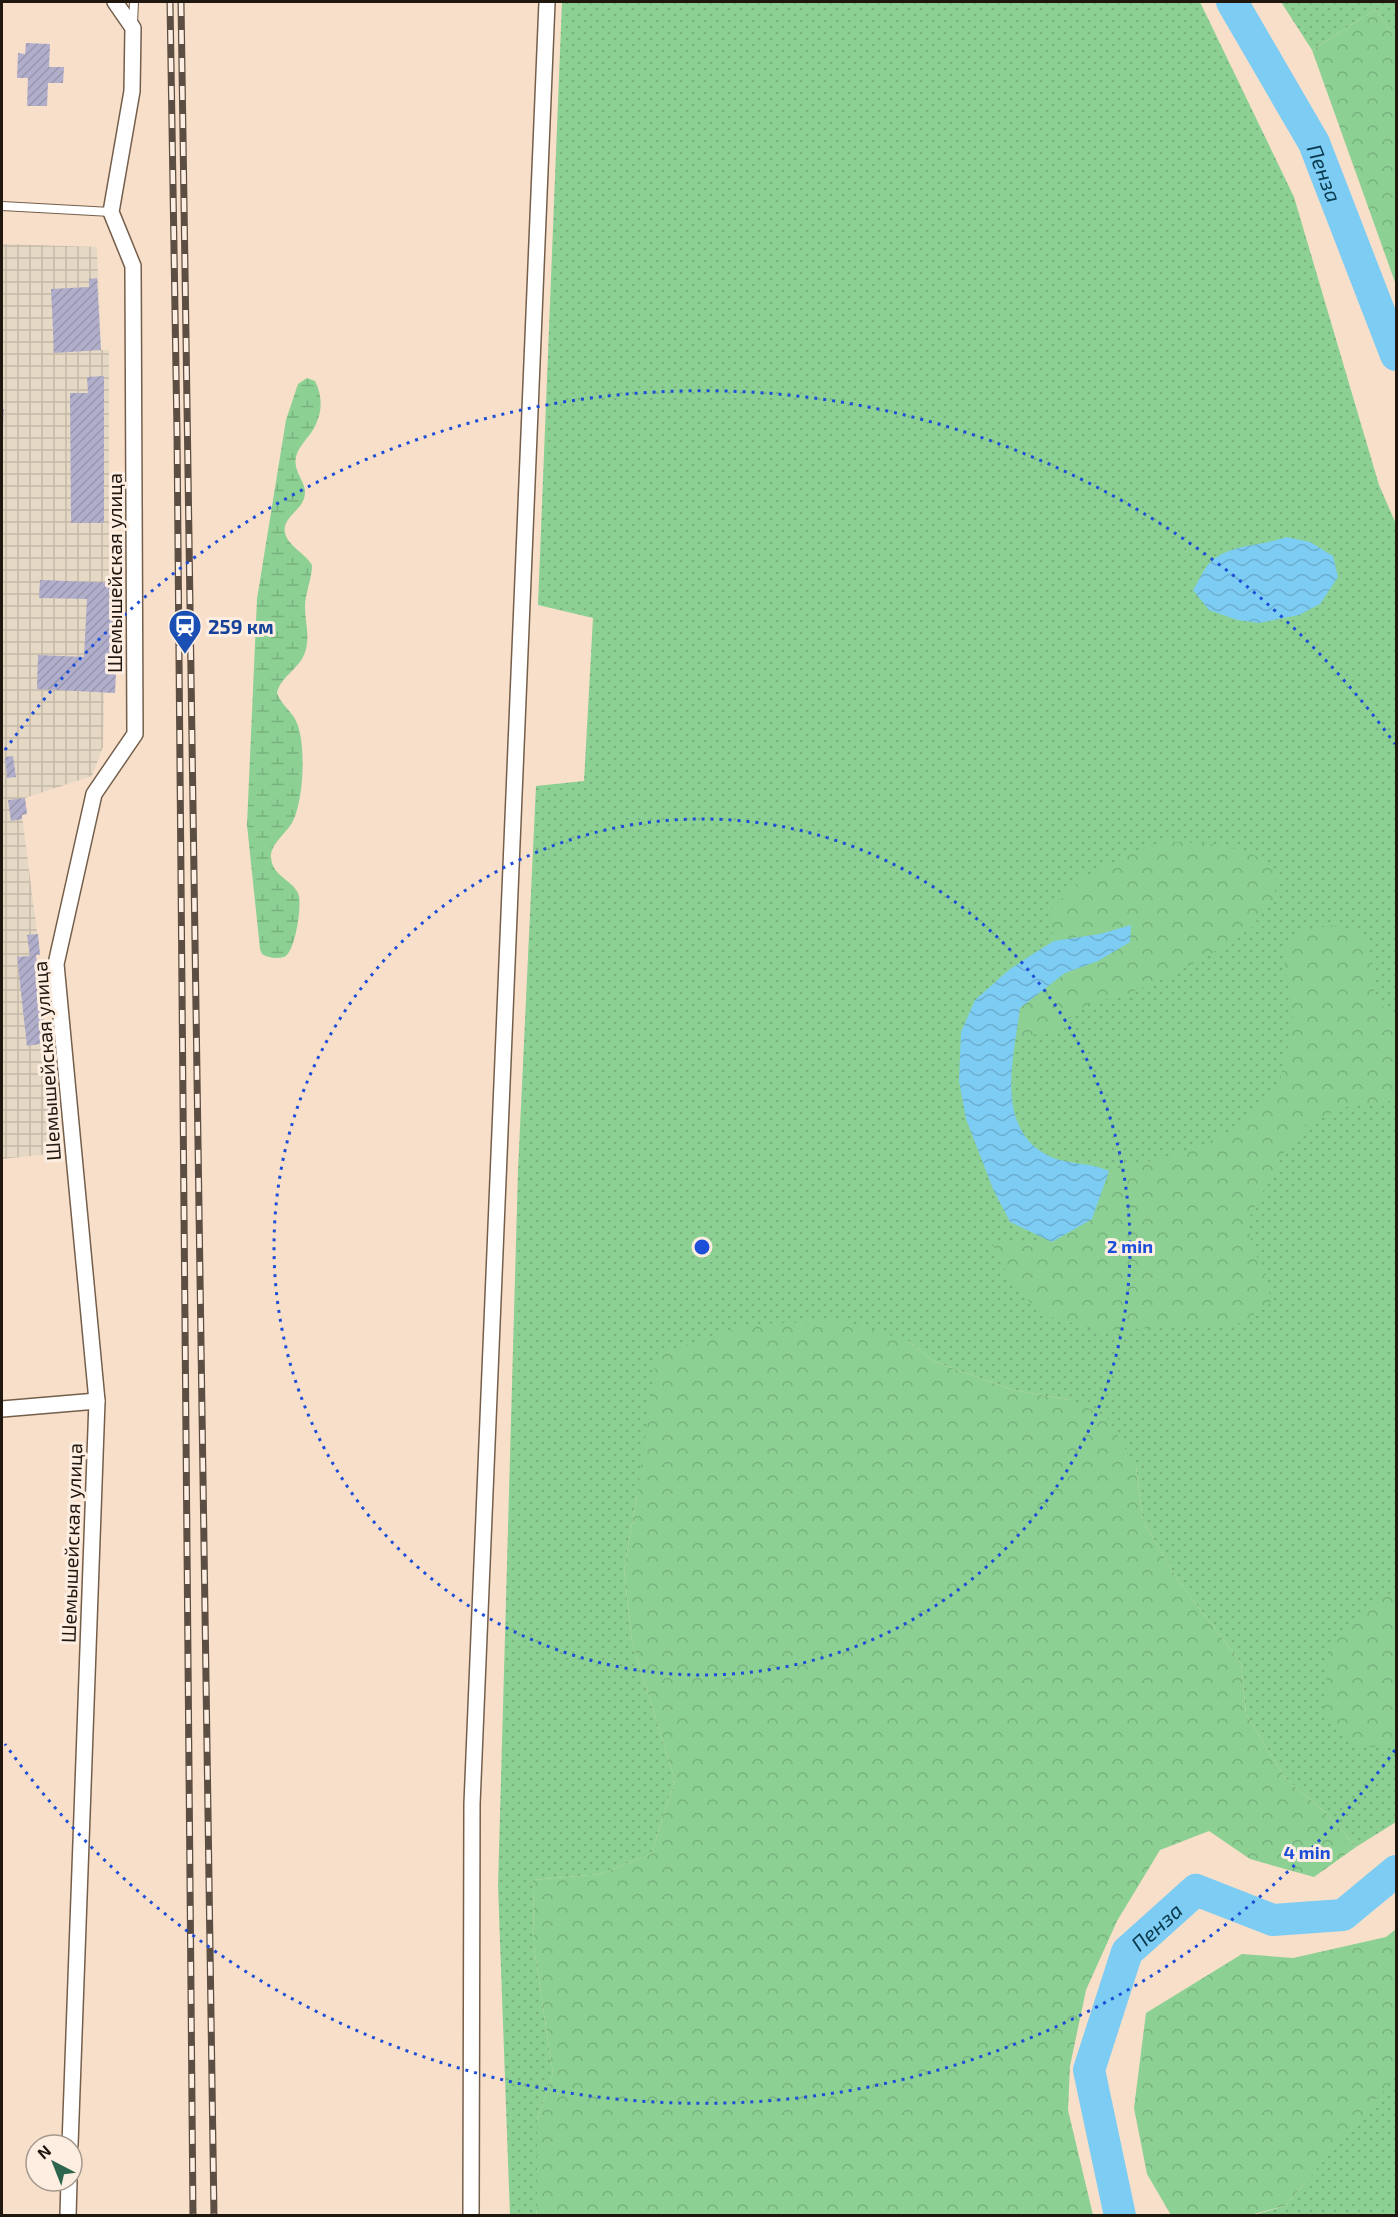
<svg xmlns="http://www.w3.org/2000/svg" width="1398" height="2217" viewBox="0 0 1398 2217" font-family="'Exo 2',sans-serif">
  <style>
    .industrial { fill: url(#industrial-grid) }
    .grass { fill: url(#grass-dots) }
    .forest { fill: url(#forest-crowns) }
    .wetland { fill: url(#wetland-marsh) }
    .water { fill: url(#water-waves) }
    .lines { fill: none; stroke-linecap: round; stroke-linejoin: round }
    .river { stroke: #7dccf3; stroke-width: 32 }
    .building { fill: url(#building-hatch) }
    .lane-casing { stroke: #745f4c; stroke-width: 10 }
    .street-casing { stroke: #745f4c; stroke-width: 18 }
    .lane { stroke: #fff; stroke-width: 8 }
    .street { stroke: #fff; stroke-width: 15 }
    .rail-casing { stroke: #5c4e42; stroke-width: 7 }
    .rail { stroke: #fdeee1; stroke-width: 4.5; stroke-dasharray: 14; stroke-linecap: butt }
    .ring { fill: none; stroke: #1d4ed8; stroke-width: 3; stroke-dasharray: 3 6 }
    .labels { text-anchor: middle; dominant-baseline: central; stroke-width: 6; stroke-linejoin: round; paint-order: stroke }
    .street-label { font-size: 20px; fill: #20170f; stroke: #fdeee1 }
    .transit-label { font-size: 20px; font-weight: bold; fill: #164399; stroke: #fdeee1; text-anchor: start }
    .water-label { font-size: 21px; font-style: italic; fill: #09394d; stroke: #fdeee1 }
    .centre { fill: #1d4ed8; stroke: #fdeee1; stroke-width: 3 }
    .ring-label { font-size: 18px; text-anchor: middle; font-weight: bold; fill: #1d4ed8; stroke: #fdeee1; stroke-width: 6; stroke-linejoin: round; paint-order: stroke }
  </style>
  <defs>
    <pattern id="industrial-grid" width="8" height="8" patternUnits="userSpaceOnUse" patternTransform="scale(1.5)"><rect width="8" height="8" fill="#e5d8c5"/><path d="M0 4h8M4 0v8" fill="none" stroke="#c4b9a8"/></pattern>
    <pattern id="grass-dots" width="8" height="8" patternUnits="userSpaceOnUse" patternTransform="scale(1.5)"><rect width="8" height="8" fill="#8cd094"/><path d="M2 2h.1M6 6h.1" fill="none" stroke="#78b27e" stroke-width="1.8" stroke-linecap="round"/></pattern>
    <pattern id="forest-crowns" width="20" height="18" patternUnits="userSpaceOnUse" patternTransform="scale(1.5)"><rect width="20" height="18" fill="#8cd094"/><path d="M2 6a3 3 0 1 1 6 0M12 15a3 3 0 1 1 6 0" fill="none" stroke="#78b27e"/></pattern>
    <pattern id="wetland-marsh" width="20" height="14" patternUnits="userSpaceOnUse" patternTransform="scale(1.5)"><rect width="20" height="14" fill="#8cd094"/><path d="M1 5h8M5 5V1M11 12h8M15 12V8" fill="none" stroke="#78b27e"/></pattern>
    <pattern id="water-waves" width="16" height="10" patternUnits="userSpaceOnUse" patternTransform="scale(1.5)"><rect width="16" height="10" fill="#7dccf3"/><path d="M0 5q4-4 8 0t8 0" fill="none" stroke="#6caecf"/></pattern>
    <pattern id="building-hatch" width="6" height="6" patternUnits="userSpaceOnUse" patternTransform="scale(1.5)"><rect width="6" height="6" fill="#b1aecb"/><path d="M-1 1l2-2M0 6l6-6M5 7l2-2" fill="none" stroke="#9895ad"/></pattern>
  </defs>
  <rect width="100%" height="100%" fill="#f8dfc9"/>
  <polygon class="industrial" points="2,244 97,247 101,350 109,350 109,582 120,583 115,693 104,693 103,747 92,776 25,798 22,815 40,955 36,955 60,1153 2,1159"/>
  <g class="grass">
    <polygon points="562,2 1200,2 1294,197 1379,485 1396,524 1396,1822 1356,1847 1327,1814 1286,1779 1246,1714 1241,1663 1177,1579 1143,1521 1136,1467 1069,1400 1013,1390 933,1361 908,1341 637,1496 624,1569 632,1642 675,1780 651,1854 600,1874 533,1880 534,1947 553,2074 537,2120 537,2210 536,2215 510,2216 498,1886 518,1170 536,786 584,781 593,618 538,605"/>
    <polygon points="1281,2 1396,2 1396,40 1376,9 1312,50"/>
    <polygon points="1396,2075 1396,2215 1250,2216 1285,2206"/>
  </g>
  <g class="forest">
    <polygon points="1376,9 1396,40 1396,285 1312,50"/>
    <polygon points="1163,841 1222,845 1256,856 1277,875 1274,899 1250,929 1223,947 1172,975 1116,999 1098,1000 1083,1007 1052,1033 1017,1036 1020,1007 1065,973 1098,960 1131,926 1100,934 1054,941 1049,912 1082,878 1121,858"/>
    <polygon points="1330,925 1364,935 1372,963 1375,1001 1396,1016 1396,1103 1389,1101 1352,1105 1308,1122 1287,1147 1247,1221 1253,1249 1266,1274 1271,1303 1241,1323 1100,1331 1048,1316 1026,1299 1004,1268 992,1243 1052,1242 1104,1188 1109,1171 1190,1151 1236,1128 1277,1092 1286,1056 1293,1014 1284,962 1289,935"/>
    <polygon points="845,1321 908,1341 933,1361 1013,1390 1069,1400 1106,1416 1136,1467 1143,1521 1177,1579 1241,1663 1246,1714 1286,1779 1327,1814 1356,1847 1314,1877 1250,1859 1209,1831 1160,1850 1117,1921 1086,1990 1070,2066 1068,2110 1093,2215 536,2215 537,2210 537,2120 553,2074 534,1947 533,1880 600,1874 651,1854 675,1780 632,1642 624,1569 637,1496 657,1354 753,1324"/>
    <polygon points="1396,1593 1396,1748 1359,1746 1323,1711 1330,1642 1388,1594"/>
    <polygon points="1396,1929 1396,2076 1285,2206 1250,2215 1171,2215 1147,2174 1134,2108 1146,2013 1242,1954 1293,1958 1386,1937"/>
  </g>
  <path class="wetland" d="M307 378 315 381C324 399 322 416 311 433 305 441 298 448 296 457 292 474 311 484 303 501 298 512 282 519 285 533 288 546 305 553 312 565 312 579 305 593 305 607 305 623 311 639 304 655 298 669 280 678 277 693 281 704 290 710 295 719 307 740 304 802 292 823 286 833 270 845 271 857 272 876 291 879 298 893 303 903 295 954 284 957 277 959 268 958 262 954L260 949 247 825 257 599 286 420 298 384Z"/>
  <g class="water">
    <path d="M1286 537 1310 542 1333 556 1338 577 1320 604 1299 615 1259 623 1237 620 1209 610 1193 590C1199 581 1205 565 1214 559 1236 543 1263 546 1286 537Z"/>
    <path d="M1131 925 1130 942 1098 961 1065 973 1020 1008C1014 1056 994 1127 1047 1155 1066 1165 1089 1162 1109 1171L1092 1219 1052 1242 1010 1222 993 1189 966 1119 959 1081 961 1032 975 1000 1010 969 1036 952 1054 941 1100 934Z"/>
  </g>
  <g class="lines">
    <g class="river">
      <path id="s1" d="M1232 2 1314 143 1396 355"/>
      <path id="s2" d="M1120 2216 1089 2070 1127 1952 1196 1890 1273 1920 1343 1915 1396 1871"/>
    </g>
  </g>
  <g class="building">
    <polygon points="26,43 50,44 49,67 64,67 63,83 48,83 47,106 27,106 28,78 17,78 18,53 25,54"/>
    <polygon points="97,278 101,350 54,353 51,289 89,287 89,279"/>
    <polygon points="104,376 104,523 71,523 70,393 88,393 87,377"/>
    <polygon points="2,409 4,409 3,426 2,426"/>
    <polygon points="40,580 120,583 115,693 37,689 38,655 84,657 87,599 39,598"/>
    <polygon points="13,756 16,777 7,778 5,757"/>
    <polygon points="25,798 27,814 22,815 22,819 11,821 8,800"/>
    <polygon points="38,934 40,955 36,955 46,1043 27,1046 17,957 30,956 27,935"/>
  </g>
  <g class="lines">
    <g class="lane-casing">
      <g id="lane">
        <polyline points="133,23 134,2"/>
        <polyline points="2,206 111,212"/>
      </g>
    </g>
    <g class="street-casing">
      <g id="street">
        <polyline points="2,1409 97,1401"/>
        <polyline points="70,2145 97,1401 56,964 94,794 135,734 133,266 111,212 132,91 133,28 115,2"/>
        <polyline points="68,2216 69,2181"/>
        <polyline points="471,2216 472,1804 547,2"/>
      </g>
    </g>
    <use href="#lane" class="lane"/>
    <use href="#street" class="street"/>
    <g class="rail-casing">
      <g id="rail">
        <polyline points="170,2 177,433 193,2216"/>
        <polyline points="181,2 214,2216"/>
      </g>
    </g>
    <use href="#rail" class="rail"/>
  </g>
  <g class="ring">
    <circle cx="702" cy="1247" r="428"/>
    <path d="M1395 1750A856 856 0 0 1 5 1744M5 750A856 856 0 0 1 1395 744"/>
  </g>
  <defs>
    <g id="station-pin" transform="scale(1.725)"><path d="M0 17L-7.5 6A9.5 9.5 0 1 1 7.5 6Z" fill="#1a4fb4" stroke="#fdeee1"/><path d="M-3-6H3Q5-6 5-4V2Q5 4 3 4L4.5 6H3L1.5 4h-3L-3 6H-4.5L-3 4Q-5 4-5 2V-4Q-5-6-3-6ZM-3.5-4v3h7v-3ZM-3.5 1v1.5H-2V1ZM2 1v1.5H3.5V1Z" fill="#fff"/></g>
  </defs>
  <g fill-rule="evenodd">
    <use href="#station-pin" x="185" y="626"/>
  </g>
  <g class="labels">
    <g class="street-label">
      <text transform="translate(114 573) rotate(-90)">Шемышейская улица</text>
      <text transform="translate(46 1061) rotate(-94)">Шемышейская улица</text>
      <text transform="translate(71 1543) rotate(-88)">Шемышейская улица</text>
    </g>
    <g class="transit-label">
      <text x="208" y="626">259 км</text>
    </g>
    <g class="water-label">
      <text stroke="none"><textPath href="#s1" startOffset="195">Пенза</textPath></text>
      <text stroke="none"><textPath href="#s2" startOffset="312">Пенза</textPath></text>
    </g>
  </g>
  <circle cx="702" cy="1247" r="9" class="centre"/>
  <g class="ring-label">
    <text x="1130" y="1253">2 min</text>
    <text x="1307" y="1859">4 min</text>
  </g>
  <rect width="1398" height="2217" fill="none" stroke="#20170f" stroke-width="6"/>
  <g transform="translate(54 2163) rotate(318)"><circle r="28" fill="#fdeee1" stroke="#a5988d" stroke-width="1.5"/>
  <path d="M0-4.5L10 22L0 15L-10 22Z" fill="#2d664e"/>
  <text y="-9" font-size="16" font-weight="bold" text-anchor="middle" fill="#20170f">N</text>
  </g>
</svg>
